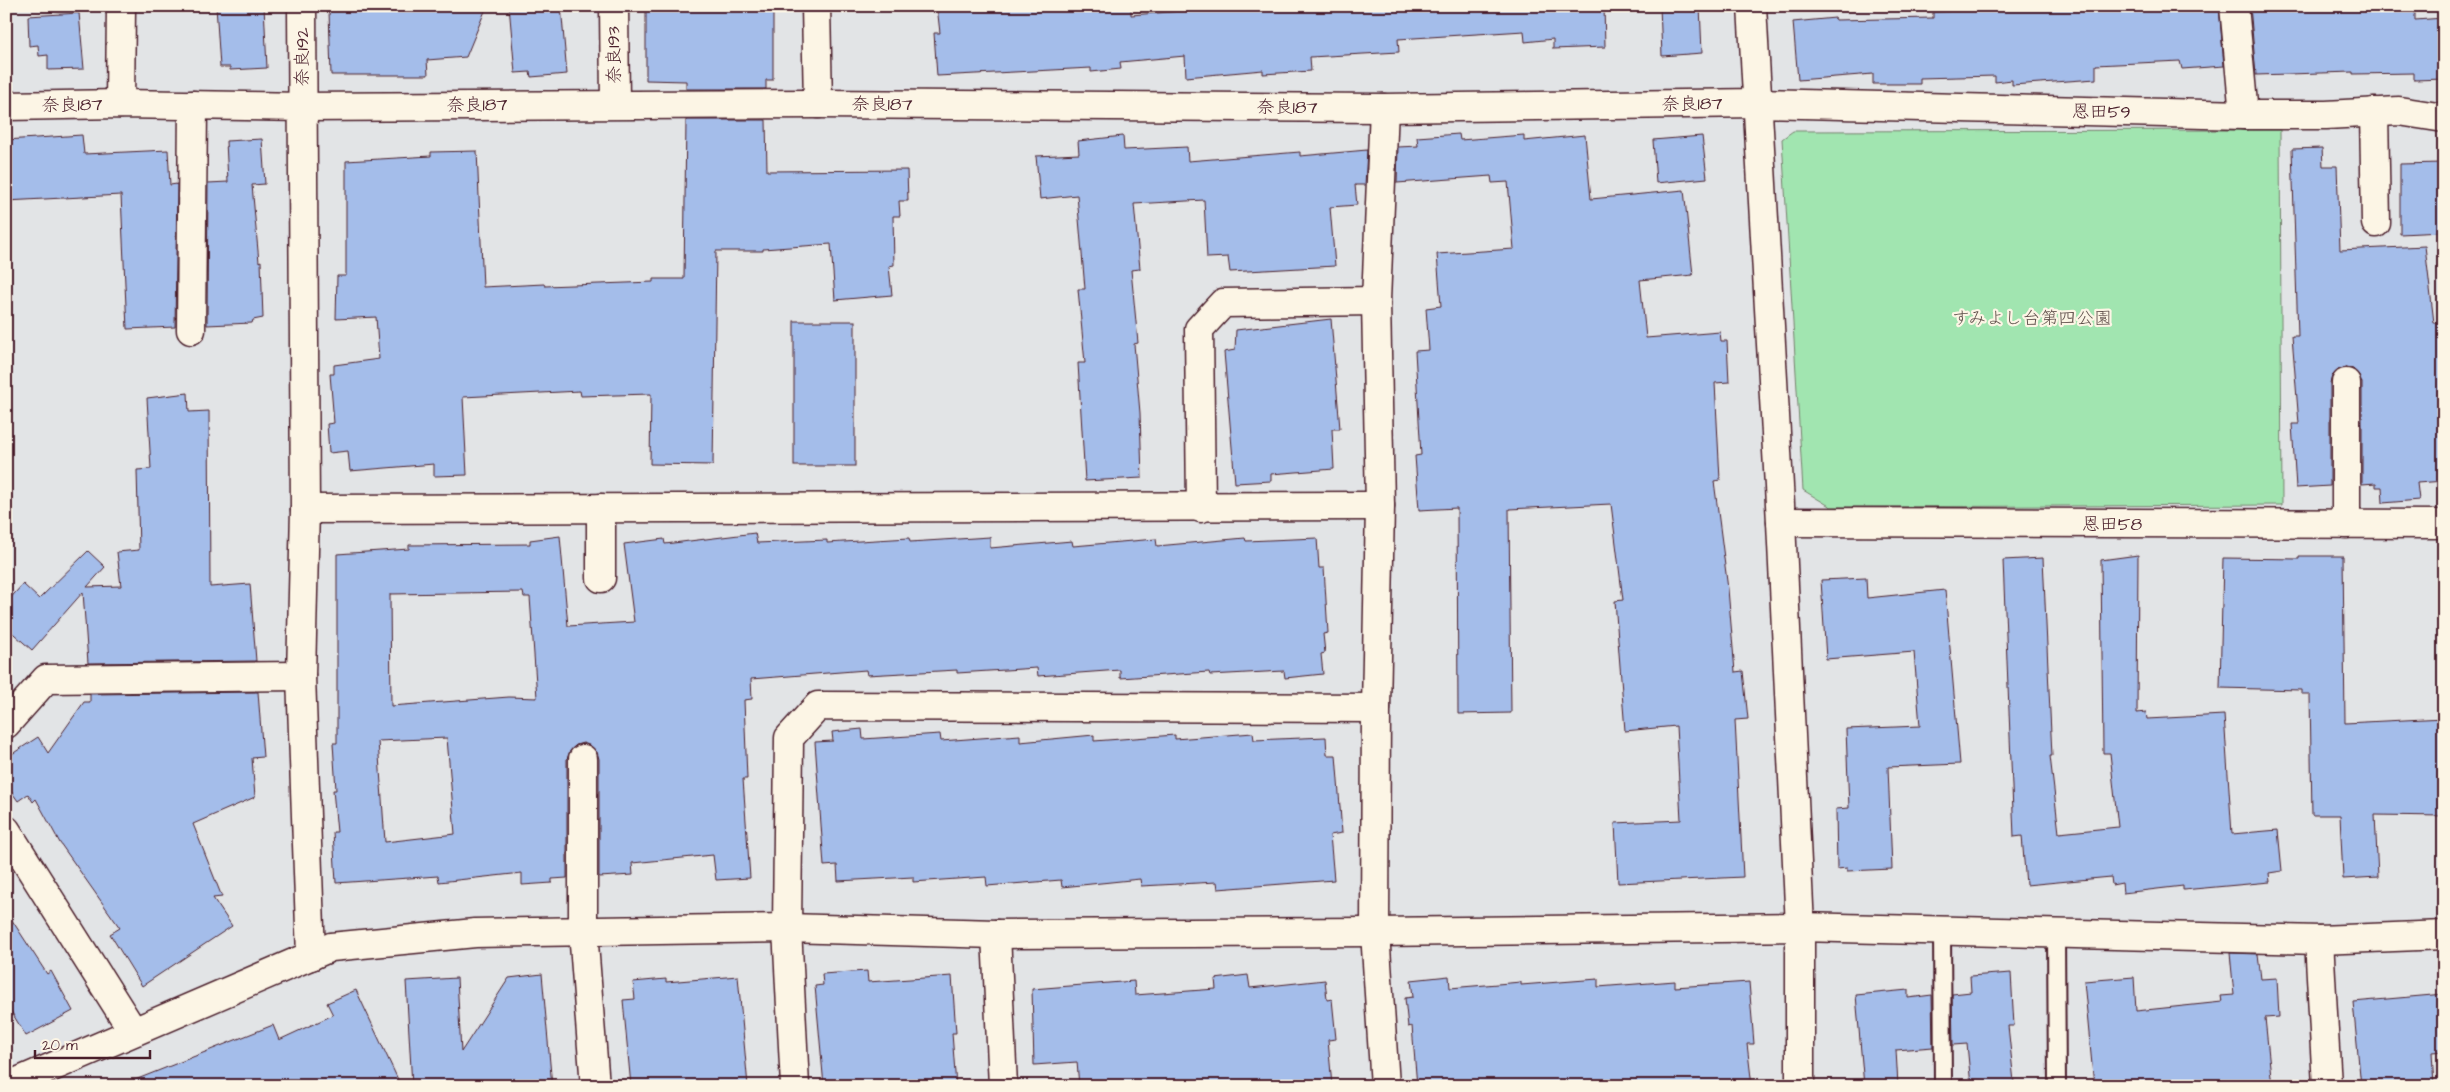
<svg xmlns="http://www.w3.org/2000/svg" width="2450" height="1092" viewBox="0 0 2450 1092" font-family="'Architects Daughter','Klee One',sans-serif">
  <style>
    .green { fill: #a1e5b0; stroke: #76826e }
    .building { fill: #a4bdea; stroke: #4a1f2b; fill-rule: evenodd }
    .lines { fill: none; stroke-linecap: round; stroke-linejoin: round }
    .lane-casing { stroke: #4a1f2b; stroke-width: 20 }
    .street-casing { stroke: #4a1f2b; stroke-width: 31 }
    .secondary-casing { stroke: #4a1f2b; stroke-width: 31 }
    .lane { stroke: #fcf5e5; stroke-width: 16 }
    .street { stroke: #fcf5e5; stroke-width: 28 }
    .secondary { stroke: #fcf5e5; stroke-width: 28 }
    .labels { text-anchor: middle; dominant-baseline: central; stroke-width: 4.5; stroke-linejoin: round; paint-order: stroke }
    .street-label { font-size: 18px; fill: #4a1f2b; stroke: #fcf5e5 }
    .park-label { font-size: 18px; fill: #60504c; stroke: #fcf5e5 }
  </style>
  <rect width="100%" height="100%" fill="#e2e4e6"/>
  <filter id="ink" filterUnits="userSpaceOnUse"><feTurbulence type="fractalNoise" baseFrequency=".02" numOctaves="2"/><feDisplacementMap in="SourceGraphic" scale="10" xChannelSelector="R" yChannelSelector="G"/><feConvolveMatrix kernelMatrix="1 2 1 2 8 2 1 2 1" color-interpolation-filters="sRGB"/></filter>
  <g filter="url(#ink)">
    <polygon class="green" points="2280,130 2282,505 1831,507 1803,490 1782,139 1793,131"/>
    <g class="building">
      <polygon points="216,6 264,6 267,68 230,70 230,67 220,67"/>
      <polygon points="392,6 487,6 466,57 427,60 428,75 331,75 329,11 392,10"/>
      <polygon points="509,6 561,6 567,74 531,77 530,72 515,73"/>
      <polygon points="646,6 773,6 773,80 766,80 766,89 686,89 686,81 646,80"/>
      <polygon points="937,6 1131,6 1131,15 1246,6 1604,6 1605,47 1553,49 1553,39 1525,42 1524,31 1398,39 1399,52 1310,57 1311,71 1263,74 1263,70 1186,77 1185,56 1120,62 1121,69 1091,72 1091,68 937,76 934,33 940,33"/>
      <polygon points="1660,6 1700,6 1702,53 1662,56"/>
      <polygon points="2001,6 2219,6 2224,66 2182,69 2180,61 2096,65 2096,79 2012,85 2012,80 1995,82 1995,76 1920,78 1920,84 1873,84 1873,74 1798,80 1793,22 1835,18 1836,20 1933,18 1933,12 2002,10"/>
      <polygon points="2250,6 2415,6 2415,20 2444,18 2444,79 2414,80 2414,73 2353,74 2353,72 2256,75"/>
      <polygon points="79,13 84,69 48,70 48,55 39,56 38,45 29,46 28,16"/>
      <polygon points="686,120 766,120 767,171 907,170 908,201 899,201 900,216 893,216 894,265 889,266 892,295 835,300 831,244 763,249 763,251 716,251 713,465 650,464 651,394 581,396 580,391 463,397 467,475 434,476 434,464 350,471 348,451 329,453 327,424 334,423 330,374 334,374 334,365 379,359 376,317 336,319 337,276 346,276 346,161 431,156 431,152 477,151 483,287 544,284 545,286 653,282 653,279 684,279"/>
      <polygon points="1459,134 1460,140 1524,135 1524,141 1585,135 1591,199 1684,190 1693,275 1640,280 1646,338 1720,332 1721,341 1727,341 1729,382 1715,383 1720,480 1714,481 1728,589 1735,672 1743,671 1748,719 1735,720 1743,877 1618,883 1615,823 1681,820 1676,726 1625,731 1615,601 1623,600 1611,504 1509,509 1511,713 1458,714 1457,508 1419,510 1415,456 1421,455 1415,351 1429,350 1426,308 1441,306 1437,254 1514,249 1508,182 1492,183 1491,176 1397,183 1398,147 1418,146 1417,137"/>
      <polygon points="82,135 84,154 168,150 170,185 177,184 175,327 127,329 121,195 6,201 6,140"/>
      <polygon points="1123,136 1124,150 1187,147 1188,161 1300,152 1300,156 1367,150 1365,185 1355,185 1357,205 1330,207 1335,266 1230,272 1228,257 1207,258 1204,200 1134,204 1140,269 1131,270 1138,343 1134,344 1140,413 1142,478 1085,481 1078,363 1085,363 1078,289 1085,289 1077,195 1040,199 1036,156 1079,154 1078,141"/>
      <polygon points="1702,136 1707,178 1656,183 1653,140"/>
      <polygon points="262,139 265,184 252,185 259,262 261,261 263,318 253,320 252,323 207,325 208,183 228,182 226,141"/>
      <polygon points="2322,148 2323,166 2337,166 2340,250 2425,246 2434,323 2444,323 2444,481 2417,483 2419,500 2383,503 2382,487 2376,487 2376,483 2362,484 2362,383 2359,375 2353,369 2346,367 2338,370 2332,376 2330,383 2330,486 2296,488 2292,424 2299,424 2292,336 2298,336 2292,149"/>
      <polygon points="2442,163 2442,232 2400,234 2400,164"/>
      <polygon points="1331,319 1340,429 1332,429 1334,469 1271,474 1271,481 1235,483 1224,352 1235,350 1236,330"/>
      <rect x="794" y="321" width="61" height="145"/>
      <polygon points="188,393 189,412 209,411 210,587 250,584 256,661 88,663 83,592 32,650 6,627 6,603 23,584 39,599 88,551 105,567 87,587 121,586 117,552 139,550 137,470 151,469 147,398"/>
      <path d="M755 533 757 543 827 540V543L909 538 910 542 990 537V548L1072 541 1073 546 1156 539 1157 546 1245 538 1246 541 1317 538 1319 568H1324L1328 633 1323 634 1325 653 1321 654 1323 674 1285 678 1284 671 1210 675 1209 672 1120 678V670L1038 676 1037 668 957 673V670L867 675 866 670 751 679 752 699 744 700 747 779H743L750 878 716 880 713 855 632 863 633 875 599 877V759L597 752 591 746 583 743 576 745 570 751 567 759V878L552 879V883L522 885V873L439 882 438 876 336 883 333 832H337L333 790H336L333 743H337V554L409 549V545L530 544V540L560 536 568 626 634 622 624 544 664 539 665 544ZM523 592 524 597H530L537 698 509 697 391 706 390 594ZM447 738 455 834 385 842 378 741Z"/>
      <polygon points="2138,555 2137,713 2146,712 2147,719 2224,715 2232,834 2278,830 2282,871 2269,873 2270,882 2183,890 2183,886 2123,893 2122,883 2112,885 2111,877 2026,885 2022,836 2014,837 2003,560 2043,558 2052,756 2050,756 2059,833 2118,827 2110,753 2103,753 2101,560"/>
      <polygon points="2299,556 2343,556 2345,723 2444,718 2444,816 2375,815 2378,877 2343,879 2340,815 2312,815 2310,694 2301,694 2301,690 2220,688 2223,558 2299,559"/>
      <polygon points="1866,578 1867,598 1945,590 1960,764 1888,767 1892,869 1847,871 1847,868 1837,869 1836,809 1849,808 1846,729 1920,726 1914,652 1826,659 1821,580"/>
      <polygon points="258,692 263,757 252,758 255,797 193,824 222,897 213,898 232,926 142,986 110,934 120,928 60,843 36,799 33,802 28,794 18,801 6,784 6,758 38,737 48,753 84,702 90,702 90,694"/>
      <polygon points="862,729 863,739 940,734 941,741 1020,735 1020,742 1094,735 1094,741 1175,735 1175,739 1253,733 1254,740 1326,737 1327,755 1336,755 1342,833 1330,835 1334,880 1218,889 1217,882 1141,886 1140,879 1062,887 1061,880 987,886 986,877 913,882 913,877 838,881 837,865 824,866 815,742 833,741 832,732"/>
      <polygon points="6,911 47,974 51,971 73,1011 26,1036 6,1003"/>
      <polygon points="2230,953 2258,954 2261,979 2277,978 2279,1017 2265,1018 2272,1086 2094,1086 2084,981 2134,977 2136,1011 2222,1002 2221,996 2234,995"/>
      <polygon points="867,971 868,982 952,976 956,1033 952,1033 956,1086 824,1086 815,986 823,985 822,974"/>
      <polygon points="2011,973 2014,1026 2008,1026 2014,1082 1971,1086 1967,1044 1953,1045 1952,994 1971,992 1970,976"/>
      <polygon points="542,974 552,1086 412,1086 406,981 457,978 461,1052 509,978"/>
      <polygon points="1248,975 1250,988 1325,980 1327,1000 1332,999 1336,1039 1328,1040 1332,1086 1079,1086 1077,1062 1034,1065 1032,989 1134,981 1135,995 1216,989 1215,979"/>
      <polygon points="738,976 748,1086 631,1086 623,1000 635,999 633,982 666,979 666,982"/>
      <polygon points="1449,976 1450,988 1521,982 1521,985 1598,979 1598,987 1675,981 1675,987 1749,982 1754,1044 1747,1044 1752,1086 1417,1086 1412,1026 1408,1027 1405,998 1413,997 1411,980"/>
      <polygon points="356,990 401,1086 120,1086 273,1025 279,1040 333,1015 327,1003"/>
      <polygon points="1908,990 1908,998 1932,995 1933,1047 1896,1050 1898,1086 1864,1086 1856,995"/>
      <polygon points="2444,994 2444,1051 2432,1052 2434,1086 2361,1086 2353,1002"/>
    </g>
    <g class="lines">
      <g class="lane-casing">
        <g id="lane">
          <polyline points="1942,930 1943,1086"/>
          <polyline points="2056,933 2057,1086"/>
        </g>
      </g>
      <g class="street-casing">
        <g id="street">
          <polyline points="302,6 305,509 301,676 311,956"/>
          <polyline points="614,6 615,104"/>
          <polyline points="816,6 818,104"/>
          <polyline points="2234,6 2244,115"/>
          <polyline points="120,104 121,6"/>
          <polyline points="6,106 120,104 302,107 818,104 1384,108 1758,103 2244,115 2326,115 2399,111 2444,118"/>
          <polyline points="1384,108 1376,301 1380,506 1376,708 1375,932 1385,1086"/>
          <polyline points="2374,112 2376,223"/>
          <polyline points="191,330 193,105"/>
          <polyline points="2346,383 2346,524"/>
          <polyline points="601,508 601,578"/>
          <polyline points="1201,508 1199,329 1223,303 1376,301"/>
          <polyline points="305,509 1380,506"/>
          <polyline points="1781,522 2444,524"/>
          <polyline points="6,724 46,679 301,676"/>
          <polyline points="583,759 583,931 595,1086"/>
          <polyline points="6,830 133,1031"/>
          <polyline points="996,934 1003,1086"/>
          <polyline points="2319,940 2327,1086"/>
          <polyline points="795,1086 787,928 789,738 818,706 1376,708"/>
        </g>
      </g>
      <g class="secondary-casing">
        <g id="secondary">
          <polyline points="1752,6 1781,522 1800,927 1800,1086"/>
          <polyline points="8,1086 331,947 475,933 787,928 996,934 1375,932 1800,927 2319,940 2444,935"/>
        </g>
      </g>
      <use href="#lane" class="lane"/>
      <use href="#street" class="street"/>
      <use href="#secondary" class="secondary"/>
    </g>
  </g>
  <g class="labels">
    <g class="street-label">
      <text transform="translate(614 55) rotate(-91)">奈良193</text>
      <text transform="translate(302 57) rotate(-90)">奈良192</text>
      <text x="882" y="104">奈良187</text>
      <text transform="translate(1692 104) rotate(-1)">奈良187</text>
      <text transform="translate(72 105) rotate(-1)">奈良187</text>
      <text transform="translate(477 105) rotate(-1)">奈良187</text>
      <text x="1287" y="107">奈良187</text>
      <text transform="translate(2101 112) rotate(1)">恩田59</text>
      <text x="2112" y="524">恩田58</text>
    </g>
    <g class="park-label">
      <text x="2032" y="318">すみよし台第四公園</text>
    </g>
  </g>
  <rect width="2450" height="1092" fill="none" stroke="#fcf5e5" stroke-width="25"/>
  <rect x="12" y="12" width="2425" height="1067" fill="none" stroke="#4a1f2b" stroke-width="2" filter="url(#ink)"/>
  <path d="M35 1050v8h115v-8" fill="none" stroke="#4a1f2b" stroke-width="2.5"/>
  <text x="42" y="1050" font-size="15" fill="#4a1f2b" stroke="#fcf5e5" stroke-width="4" paint-order="stroke">20 m</text>
</svg>
